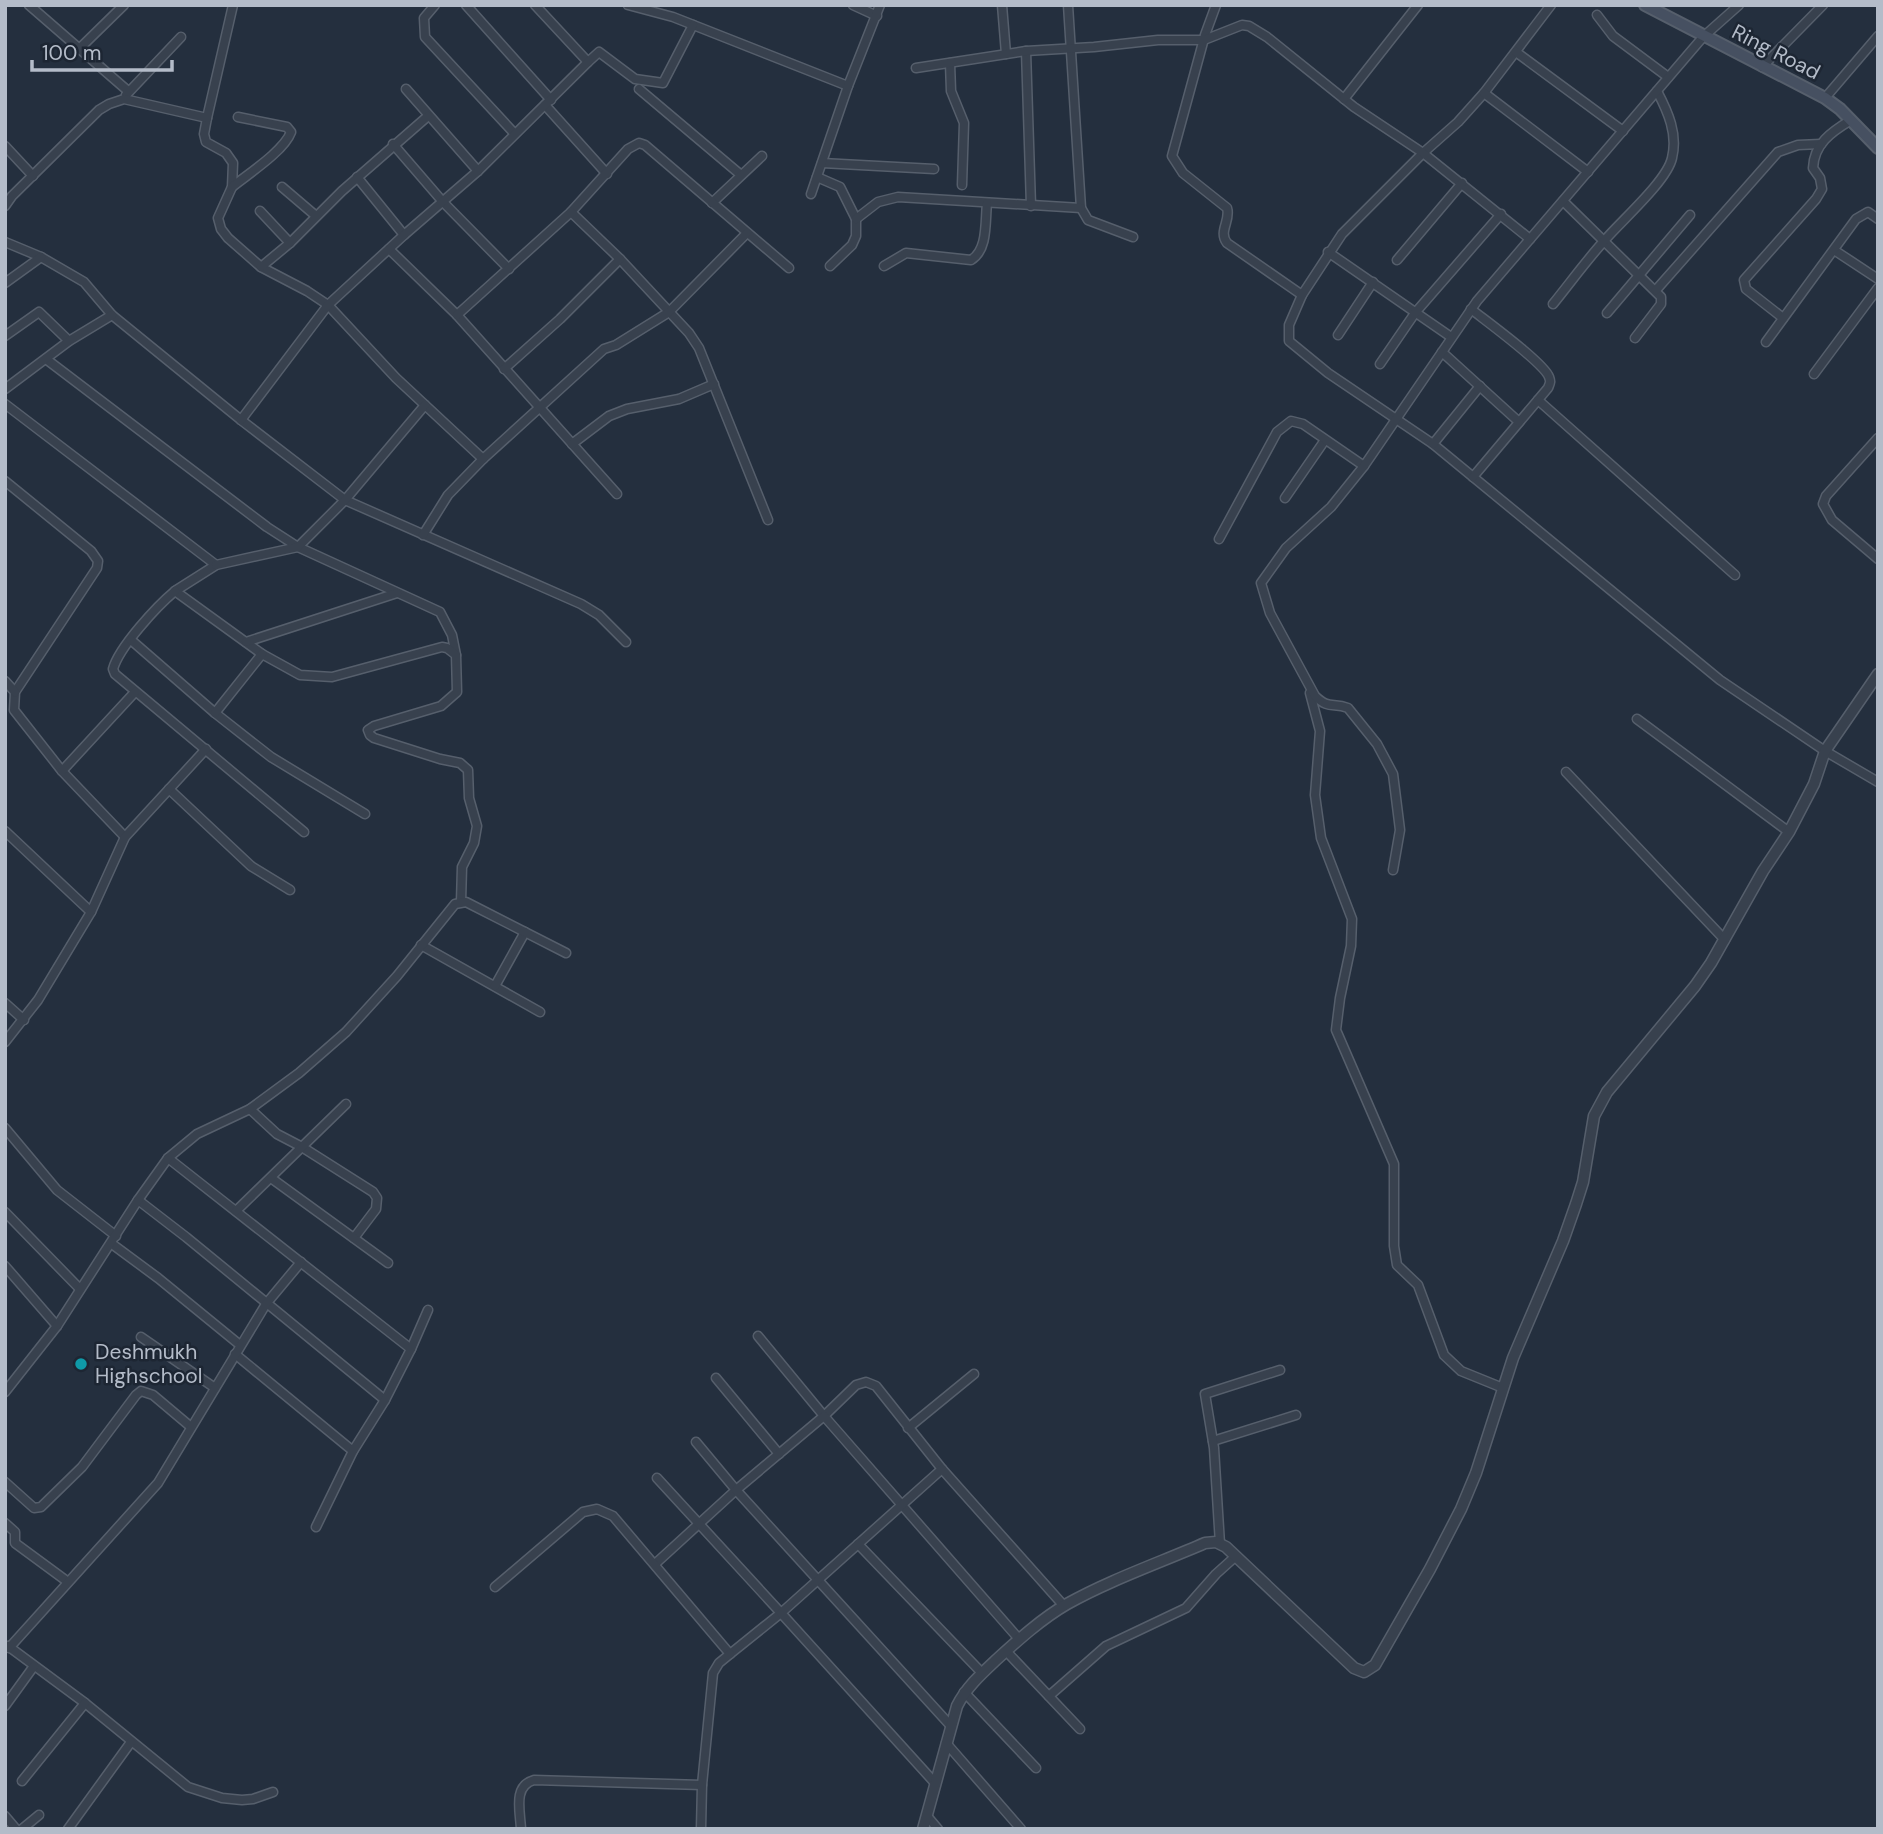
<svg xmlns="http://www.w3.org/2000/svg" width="1883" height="1834" viewBox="0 0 1883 1834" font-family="'DM Sans',sans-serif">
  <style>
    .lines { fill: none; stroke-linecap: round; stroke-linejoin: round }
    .minor-casing { stroke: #565f6c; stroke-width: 11 }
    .tertiary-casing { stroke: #565f6c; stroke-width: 13 }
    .secondary-casing { stroke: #565f6c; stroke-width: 14 }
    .minor { stroke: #38414e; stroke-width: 8 }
    .tertiary { stroke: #38414e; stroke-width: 10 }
    .secondary { stroke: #465061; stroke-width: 10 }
    .culture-dot { fill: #0f9aa8; stroke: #1d2633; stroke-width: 2.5 }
    .labels { text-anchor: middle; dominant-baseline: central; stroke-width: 5; stroke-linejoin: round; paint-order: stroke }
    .street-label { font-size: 21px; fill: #b4bcc9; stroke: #1d2633 }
    .poi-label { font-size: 21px; fill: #b4bcc9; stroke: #1d2633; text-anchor: start }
  </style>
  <rect width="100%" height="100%" fill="#242f3e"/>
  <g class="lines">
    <g class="minor-casing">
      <g id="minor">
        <polyline points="29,5 128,91"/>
        <polyline points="435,5 424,18 425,37 514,133"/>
        <polyline points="466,5 551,100"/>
        <polyline points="535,5 588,62"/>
        <polyline points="628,5 673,17 848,86"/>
        <polyline points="853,5 877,16"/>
        <polyline points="1002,5 1006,54"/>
        <polyline points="1068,5 1081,208 1088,220 1133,237"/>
        <path d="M1216 5 1205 35 1172 156 1183 173 1227 208C1231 221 1218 231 1227 243L1302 295"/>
        <polyline points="1551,5 1484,93 1458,122 1423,153 1342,234 1302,295 1289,325 1289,341 1328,373 1433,444 1720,680 1825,751 1878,782"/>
        <polyline points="1597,15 1613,36 1668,77"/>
        <polyline points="79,49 124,5"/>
        <polyline points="1026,51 1031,206"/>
        <polyline points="1516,52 1623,131"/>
        <polyline points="950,63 951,91 964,123 962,185"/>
        <polyline points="1762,67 1823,5"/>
        <polyline points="916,68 1026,51 1094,47 1158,40 1204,40 1242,25 1249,26 1267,37 1354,107 1423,153 1530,239"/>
        <polyline points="406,89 478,171"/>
        <polyline points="639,89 741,175"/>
        <polyline points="1484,93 1588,172"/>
        <polyline points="126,95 181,37"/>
        <polyline points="1825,98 1878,36"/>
        <polyline points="1344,99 1418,5"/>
        <polyline points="545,105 607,174"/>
        <polyline points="207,118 204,134 206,142 226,153 233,163 232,187 218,218 221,229 228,238 261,267 307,291 328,305 396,378 483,459"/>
        <polyline points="393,144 443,202 509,269"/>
        <polyline points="5,146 33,176"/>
        <polyline points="822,163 934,169"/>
        <polyline points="357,177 404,235"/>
        <polyline points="817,177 840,187 856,219 856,236 852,245 830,266"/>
        <path d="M232 187C248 174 284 151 291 132L287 127 238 117"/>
        <polyline points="282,187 316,216"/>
        <polyline points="811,194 848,86 880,5"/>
        <polyline points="1563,201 1661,297 1661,304 1635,338"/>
        <polyline points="712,203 762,156"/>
        <polyline points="5,206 12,196 99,110 109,104 124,99 207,118 233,5"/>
        <polyline points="260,211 290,243"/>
        <polyline points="571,212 628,149 639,143 645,145 789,268"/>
        <polyline points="856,219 878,202 898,197 1081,208"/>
        <polyline points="5,242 41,257 84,282 112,315 241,420 345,500 581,604 599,615 626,642"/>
        <polyline points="389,249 457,315 617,494"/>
        <polyline points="1834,250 1878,279"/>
        <polyline points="1328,252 1451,337"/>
        <polyline points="620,259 689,333 699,348 768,520"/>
        <polyline points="1397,260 1462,183"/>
        <path d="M884 266 906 253 971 260C988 250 985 222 987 203"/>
        <polyline points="261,267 290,243 342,191 428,116"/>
        <polyline points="5,283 41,257"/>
        <polyline points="1656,290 1778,152 1798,145 1821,144"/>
        <path d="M1553 304C1570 283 1586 261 1604 241 1621 221 1667 181 1672 158 1678 134 1668 112 1657 91"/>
        <path d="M1471 309C1486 321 1544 363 1549 377 1551 382 1550 383 1548 388L1473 477"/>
        <polyline points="1607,313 1690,215"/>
        <polyline points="457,315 571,212 620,259 560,319 504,369"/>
        <path d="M1783 318 1746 289 1744 280 1816 199 1822 189 1820 178 1813 168C1814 144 1831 132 1851 120"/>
        <polyline points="1338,335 1373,282"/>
        <polyline points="5,336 39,312 69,341"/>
        <polyline points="1766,342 1856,219 1868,212 1878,219"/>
        <polyline points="1442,352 1519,422"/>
        <polyline points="46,359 267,527 298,547 440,612 452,635 456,655"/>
        <polyline points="1380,364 1415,313 1501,214"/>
        <polyline points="1814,374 1878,288"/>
        <polyline points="5,389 69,341 112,315"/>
        <polyline points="1538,400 1735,575"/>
        <polyline points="5,404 216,565 175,591 262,654 300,675 332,677 442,647 447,648 456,655 457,692 441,706 374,726 368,730 370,735 374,738 440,759 460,763 468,770 469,798 477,826 474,843 462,867 461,902"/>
        <polyline points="241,420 328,305 404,235 478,171 588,62 599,52 635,79 663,83 693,25"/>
        <polyline points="1878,438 1826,496 1823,504 1832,520 1878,559"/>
        <polyline points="572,444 609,416 627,409 679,399 714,384"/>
        <polyline points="1433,444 1480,386"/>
        <polyline points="5,481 91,551 98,561 97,568 15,692 14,710 62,771 125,837"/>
        <polyline points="1285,498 1325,440"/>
        <polyline points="423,535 448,495 483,459 604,349 616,345 669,312 747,233"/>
        <polyline points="1219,539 1277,432 1291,421 1303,424 1364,466"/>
        <polyline points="216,565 298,547 345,500 425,405"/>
        <path d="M175 591C157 606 119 647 113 669L115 674 304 832"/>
        <polyline points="131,640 215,713 271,757 365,814"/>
        <polyline points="246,642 397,593"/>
        <polyline points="5,681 15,692"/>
        <polyline points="1310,693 1320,731 1315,795 1321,838 1352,919 1351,946 1340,998 1336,1030 1394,1164 1394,1246 1397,1265 1418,1285 1444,1355 1461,1371 1503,1388"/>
        <polyline points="215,713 262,654"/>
        <polyline points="1637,719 1789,832"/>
        <polyline points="62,771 135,692"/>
        <polyline points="1566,772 1725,940"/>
        <polyline points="169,789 251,866 290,890"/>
        <polyline points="5,831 91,912"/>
        <path d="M1393 870 1400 830 1393 774 1377 744 1348 708C1333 702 1329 710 1315 696L1270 613 1261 583 1286 548 1331 507 1364 466 1477 301 1703 37 1739 5"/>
        <polyline points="421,945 540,1012"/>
        <polyline points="495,986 525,932"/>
        <polyline points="5,1003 24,1020"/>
        <polyline points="5,1042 38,1000 91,912 125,837 206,749"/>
        <polyline points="250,1109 277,1134 302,1147 373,1192 377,1198 376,1209 354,1238"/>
        <polyline points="5,1128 57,1190 116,1236"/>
        <polyline points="168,1158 411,1349"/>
        <polyline points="271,1178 388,1263"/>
        <polyline points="138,1200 186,1237 385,1400"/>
        <polyline points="236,1211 346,1104"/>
        <polyline points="5,1212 80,1289"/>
        <polyline points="112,1244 158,1278 240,1345"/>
        <polyline points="5,1266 57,1326"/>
        <polyline points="758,1336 824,1416 856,1385 866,1382 876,1386 942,1469"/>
        <polyline points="141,1337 215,1388"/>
        <polyline points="235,1354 353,1451"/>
        <polyline points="716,1378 779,1454"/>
        <polyline points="5,1392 57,1326 138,1200 168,1158 197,1134 250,1109 299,1073 346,1032 397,976 455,904 466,902 566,953"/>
        <polyline points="908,1428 974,1374"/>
        <polyline points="1213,1441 1296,1415"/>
        <polyline points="5,1482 34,1508 41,1507 82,1467 136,1395 141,1391 153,1395 191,1427"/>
        <polyline points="5,1523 15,1532 15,1543 68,1582"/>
        <polyline points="316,1527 353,1451 385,1400 411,1349 428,1310"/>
        <polyline points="858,1544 982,1673"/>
        <polyline points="1220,1544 1214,1448 1205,1394 1280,1370"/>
        <polyline points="655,1564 736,1490 696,1442"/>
        <polyline points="495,1587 583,1512 597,1509 613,1516 730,1654 781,1613 657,1478"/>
        <polyline points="8,1646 85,1703 188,1787 222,1798 242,1800 253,1799 273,1792"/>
        <polyline points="9,1648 158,1483 266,1304 301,1262"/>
        <polyline points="1006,1651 1080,1729"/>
        <polyline points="964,1692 1036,1768"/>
        <polyline points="1049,1696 1106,1646 1186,1608 1216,1574 1236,1556"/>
        <polyline points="5,1706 34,1666"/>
        <polyline points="950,1725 736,1490 824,1416 1019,1639"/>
        <polyline points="946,1743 1021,1829"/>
        <polyline points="22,1781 85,1703"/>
        <polyline points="935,1783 781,1613 942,1469 1064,1606"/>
        <polyline points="5,1816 16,1829"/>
        <polyline points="927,1816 938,1829"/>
        <polyline points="22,1829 39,1815"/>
        <polyline points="68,1829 131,1742"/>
        <path d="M521 1829C520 1810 513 1786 534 1780L702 1785"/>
        <polyline points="701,1829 702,1785 713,1673 719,1663 730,1654"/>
      </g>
    </g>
    <g class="tertiary-casing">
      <path id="tertiary" d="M923 1829 957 1706C966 1688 980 1675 995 1661 1017 1641 1041 1619 1067 1604 1110 1580 1159 1563 1205 1543L1216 1542 1226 1547 1354 1668 1364 1672 1375 1665 1430 1569 1461 1509 1476 1473 1513 1358 1563 1241 1576 1204 1583 1182 1594 1116 1607 1092 1695 986 1711 963 1763 871 1789 832 1814 784 1825 751 1878 674"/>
    </g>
    <g class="secondary-casing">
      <polyline id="secondary" points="1645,5 1825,98 1840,109 1878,148"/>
    </g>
    <use href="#minor" class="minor"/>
    <use href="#tertiary" class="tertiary"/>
    <use href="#secondary" class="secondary"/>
  </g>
  <circle class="culture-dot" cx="81" cy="1364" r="7"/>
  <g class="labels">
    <g class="street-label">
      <text transform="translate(1776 52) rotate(27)">Ring Road</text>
    </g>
    <g class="poi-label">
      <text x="95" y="1352">Deshmukh<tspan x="95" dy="24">Highschool</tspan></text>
    </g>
  </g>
  <rect width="1883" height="1834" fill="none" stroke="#b4bcc9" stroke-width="14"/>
  <path d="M32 60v10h140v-10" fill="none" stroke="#b4bcc9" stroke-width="3.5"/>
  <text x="42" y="60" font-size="21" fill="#b4bcc9" stroke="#1d2633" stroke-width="5" paint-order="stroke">100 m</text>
</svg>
